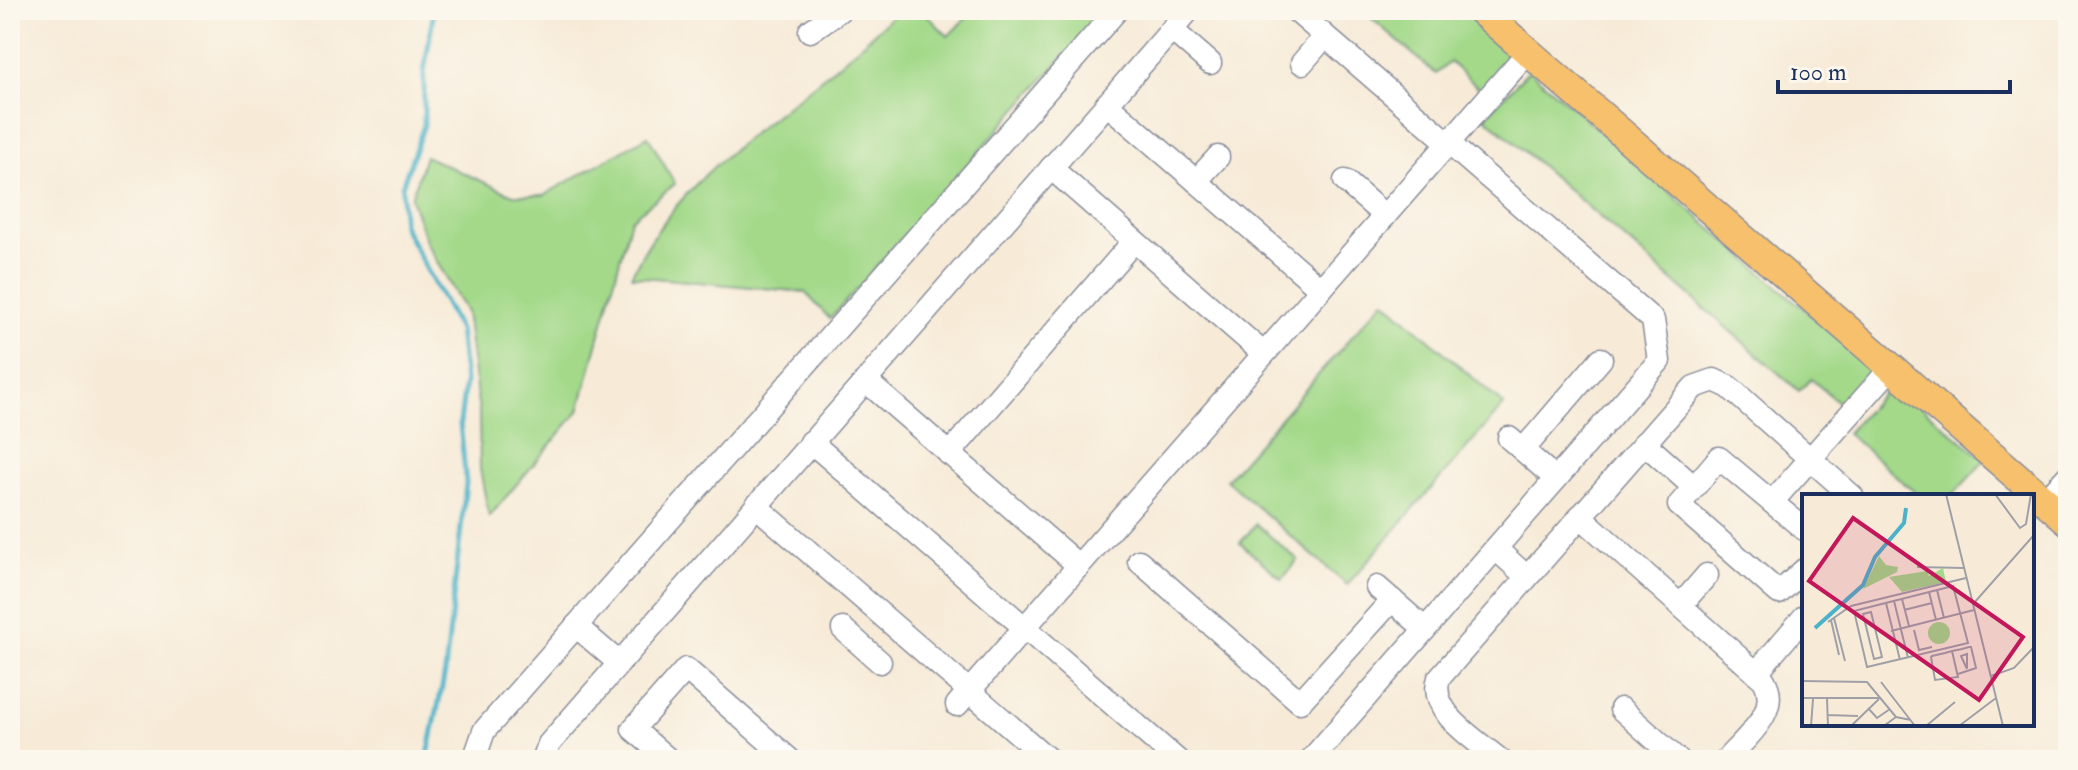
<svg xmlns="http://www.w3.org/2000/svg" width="2078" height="770" viewBox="0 0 2078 770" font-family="'IM FELL Double Pica',serif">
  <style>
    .green { fill: #a3d989; stroke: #5f8474; stroke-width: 2 }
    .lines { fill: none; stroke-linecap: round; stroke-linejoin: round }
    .stream { stroke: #4ab2c9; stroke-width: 5 }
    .minor-casing { stroke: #898d9b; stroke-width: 25 }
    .major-casing { stroke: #898d9b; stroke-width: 31 }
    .minor { stroke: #fff; stroke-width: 22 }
    .major { stroke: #f7c06c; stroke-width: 28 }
    .inset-river { fill: none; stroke: #4ab2c9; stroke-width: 4 }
    .inset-road { fill: none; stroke: #9fa0a7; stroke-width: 2 }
    .view { fill: #c2185b; fill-opacity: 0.15; stroke: #c2185b; stroke-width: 4 }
    .inset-edge { fill: none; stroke: #1b2f5e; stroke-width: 4 }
  </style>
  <rect width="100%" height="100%" fill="#fbf7ec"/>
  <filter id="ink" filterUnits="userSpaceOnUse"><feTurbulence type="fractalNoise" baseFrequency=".0125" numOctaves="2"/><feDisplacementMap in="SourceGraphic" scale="16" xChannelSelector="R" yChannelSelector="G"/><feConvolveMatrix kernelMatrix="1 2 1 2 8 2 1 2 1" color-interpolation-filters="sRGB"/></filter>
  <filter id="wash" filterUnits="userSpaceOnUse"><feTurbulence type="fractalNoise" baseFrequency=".006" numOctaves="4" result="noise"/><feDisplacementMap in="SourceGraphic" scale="32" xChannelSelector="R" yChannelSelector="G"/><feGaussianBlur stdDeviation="1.8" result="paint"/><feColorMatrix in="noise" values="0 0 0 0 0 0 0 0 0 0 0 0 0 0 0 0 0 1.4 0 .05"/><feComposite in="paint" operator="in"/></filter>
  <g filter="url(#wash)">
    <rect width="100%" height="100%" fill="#f7ebd8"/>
    <g class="green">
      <path d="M899 10H922L948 36 969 15 964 10H1105L830 319 805 292 631 276C678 179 756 134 835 67 857 49 878 29 899 10Z"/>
      <polygon points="1362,10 1464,10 1505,45 1507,59 1482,91 1450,62 1436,74"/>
      <polygon points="1529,70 1873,369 1873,374 1843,406 1811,379 1799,391 1485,117"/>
      <polygon points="648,136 675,184 631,219 579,411 489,517 480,469 479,412 466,312 427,244 411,198 425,156 513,195 544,195"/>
      <polygon points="1384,300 1504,405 1347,585 1226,480"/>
      <polygon points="1896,386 1985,460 1952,496 1919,496 1847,433 1887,388"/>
      <polygon points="1256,524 1298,560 1282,579 1240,543"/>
    </g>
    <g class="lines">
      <polyline class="stream" points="427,760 445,672 466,483 460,423 465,382 459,330 403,225 402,186 424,125 424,73 434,10"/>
    </g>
  </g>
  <g filter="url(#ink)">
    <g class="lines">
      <g class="minor-casing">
        <g id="minor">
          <polyline points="1295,10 1653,320 1659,361 1311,760"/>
          <polyline points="1172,30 1210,63"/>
          <polyline points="810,31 840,10"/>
          <polyline points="1302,63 1325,36"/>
          <polyline points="1107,104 1321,289"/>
          <polyline points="1051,168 1264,354"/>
          <polyline points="1196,181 1218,157"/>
          <polyline points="1345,181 1385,216"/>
          <polyline points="866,381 1079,566"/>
          <polyline points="1509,438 1556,479"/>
          <polyline points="811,442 1177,760"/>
          <polyline points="1644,443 1694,487"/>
          <polyline points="1523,450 1601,359"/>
          <polyline points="949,454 1134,241"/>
          <polyline points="2044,501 2068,476"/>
          <polyline points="1772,502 1892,367"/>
          <polyline points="756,506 1049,760"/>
          <path d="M1580 516 1764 680C1782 711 1745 738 1726 760"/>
          <polyline points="1804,529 1719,458 1679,505 1779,593 1804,570"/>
          <polyline points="1496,549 1527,577"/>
          <polyline points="1139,561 1300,702 1392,600"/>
          <polyline points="1377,587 1425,629"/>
          <polyline points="1681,605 1707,575"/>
          <polyline points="576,626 619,663"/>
          <polyline points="843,629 880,662"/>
          <polyline points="1757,672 1804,617"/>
          <polyline points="957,705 1529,51"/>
          <polyline points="1621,709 1678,760"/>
          <polyline points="474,760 484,731 1117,10"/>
          <polyline points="543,760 549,744 1189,10"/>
          <polyline points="669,760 633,729 686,669 790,760"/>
          <path d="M1500 760C1478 741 1427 712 1439 678L1694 387 1714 380 1729 387 1852 496"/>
        </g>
      </g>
      <g class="major-casing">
        <polyline id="major" points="1480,10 2068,521"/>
      </g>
      <use href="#minor" class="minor"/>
      <use href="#major" class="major"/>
    </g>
  </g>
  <g transform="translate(1802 494)">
    <rect width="232" height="232" fill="#f7ebd8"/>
    <path d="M77 62 84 71 96 73 95 78 61 95ZM141 74 144 88 100 98 87 83 125 77 127 82ZM126 139a11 11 0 1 1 22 0a11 11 0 1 1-22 0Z" fill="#a3d989"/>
    <path class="inset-river" d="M13 134 61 91 73 63 102 29 104 14"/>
    <path class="inset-road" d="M144 0 201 232M193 0 218 34 224 30 229 0M115 73 162 74M151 92 166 149 65 173 52 117ZM135 96 142 124M127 98 134 126M100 105 107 132M92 107 106 164M84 109 98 166M172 109 232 41M102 116 130 109M69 118 80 163 72 165 61 120ZM32 124 43 167M29 126 37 161M26 128 49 112 164 84M112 136 117 156 130 153M89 137 172 116M0 141V169M150 157 156 183 133 186 129 163 130 162 143 159 150 157 160 155 167 153H169L174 174 156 180M165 175 159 162 165 160V174M189 182 212 174 232 153M0 187 65 188 94 223 109 226M79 188 113 232M0 204H79M25 205 26 232M66 214 75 224 88 215M25 221 56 222M9 232 11 205M49 232 77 205M69 232 83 231 94 223M124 232 153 208M157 232 194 204"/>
    <path class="view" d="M51 24 221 143 177 206 7 87Z"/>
    <rect width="232" height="232" class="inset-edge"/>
  </g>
  <rect width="2078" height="770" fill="none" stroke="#fbf7ec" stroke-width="40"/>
  <path d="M1778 80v12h232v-12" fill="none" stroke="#1b2f5e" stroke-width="4"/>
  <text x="1790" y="80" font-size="24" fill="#1b2f5e" stroke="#fbf7ec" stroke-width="6" paint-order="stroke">100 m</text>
</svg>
